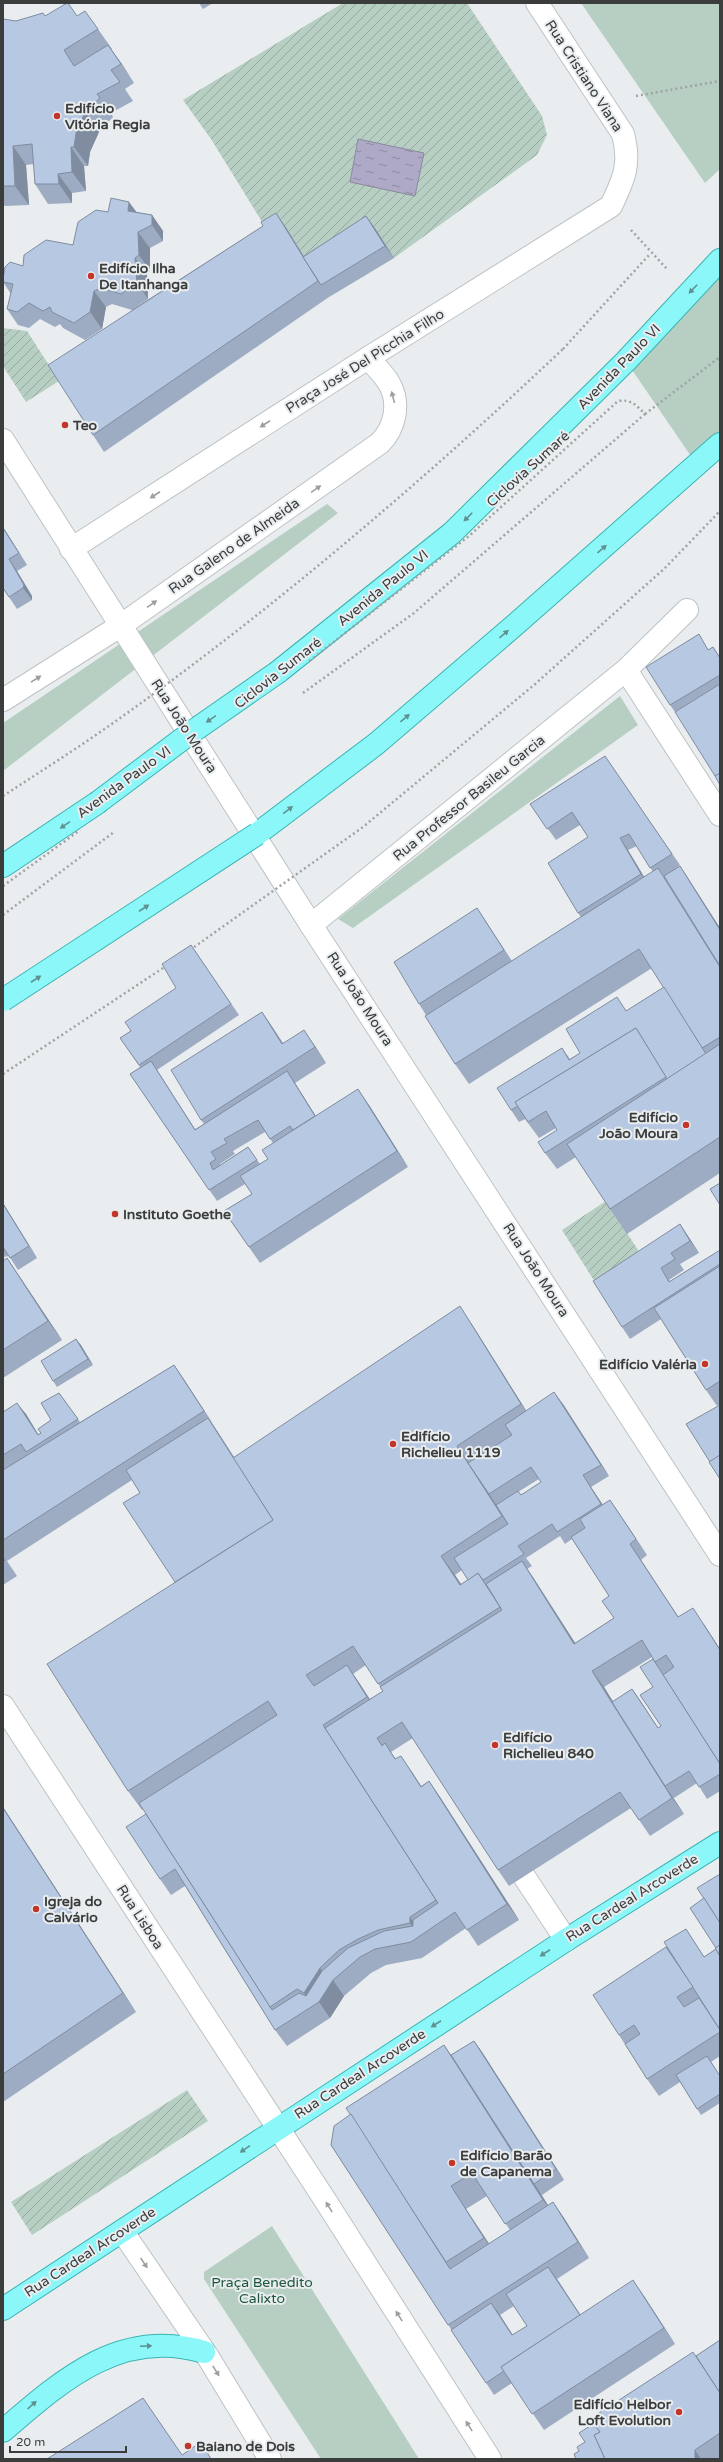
<svg xmlns="http://www.w3.org/2000/svg" width="723" height="2462" viewBox="0 0 723 2462" font-family="'Varela Round',sans-serif">
  <style>
    .green { fill: #b6cfc2 }
    .garden { fill: url(#garden-furrows) }
    .water { fill: url(#water-ripples); stroke: #8b899d }
    .lines { fill: none; stroke-linecap: round; stroke-linejoin: round }
    .minor-casing { stroke: #bec2c4; stroke-width: 24 }
    .major-casing { stroke: #3cb3b3; stroke-width: 24 }
    .path { stroke: #9fa3a4; stroke-width: 2.5; stroke-dasharray: 2 3; stroke-linecap: butt }
    .minor { stroke: #fff; stroke-width: 22 }
    .major { stroke: #8bf7f8; stroke-width: 22 }
    .major-bridge-casing { stroke: #3cb3b3; stroke-width: 24; stroke-linecap: butt }
    .path-bridge { stroke: #9fa3a4; stroke-width: 2.5; stroke-dasharray: 2 3; stroke-linecap: butt }
    .major-bridge { stroke: #8bf7f8; stroke-width: 22 }
    .wall { fill: #9dacc3; fill-rule: evenodd }
    .shaded-wall { fill: #808c9f }
    .building { fill: #b7c8e3; stroke: #808c9f }
    .oneway { fill: #5f9191 }
    .oneway2 { fill: #9d9e9e }
    .poi-dot { fill: #c33529; stroke: #e9edef; stroke-width: 1.5 }
    .labels { text-anchor: middle; dominant-baseline: central; stroke-width: 4; stroke-linejoin: round; paint-order: stroke }
    .street-label { font-size: 14px; fill: #3b3d3d; stroke: #e9edef }
    .poi-label { font-size: 14px; font-weight: bold; fill: #3b3d3d; stroke: #e9edef; text-anchor: start }
    .park-label { font-size: 14px; fill: #1e573f; stroke: #e9edef }
  </style>
  <defs>
    <pattern id="garden-furrows" width="10" height="10" patternUnits="userSpaceOnUse"><rect width="10" height="10" fill="#b6cfc2"/><path d="M-1 1l2-2M0 10L10 0M9 11l2-2" fill="none" stroke="#95a99f"/></pattern>
    <pattern id="water-ripples" width="26" height="14" patternUnits="userSpaceOnUse"><rect width="26" height="14" fill="#ada9c6"/><path d="M2 4q2-2 4 0t4 0M15 11q2-2 4 0t4 0" fill="none" stroke="#8e8ba2"/></pattern>
  </defs>
  <rect width="100%" height="100%" fill="#e9edef"/>
  <g class="green">
    <polygon points="581,3 720,3 720,169 705,183"/>
    <polygon points="720,275 720,439 697,465 626,361"/>
    <polygon points="327,504 338,513 3,771 3,723"/>
    <polygon points="620,696 638,725 353,928 338,919"/>
    <polygon points="272,2226 404,2435 419,2459 321,2459 204,2279 204,2272"/>
  </g>
  <g class="garden">
    <polygon points="343,3 467,3 542,116 547,135 537,155 394,258 329,297 287,229 272,238 211,139 183,100"/>
    <polygon points="3,328 27,331 59,381 26,402 3,366"/>
    <polygon points="606,1201 640,1253 595,1282 562,1230"/>
    <polygon points="187,2090 208,2121 32,2235 11,2202"/>
  </g>
  <polygon class="water" points="358,139 424,153 415,196 350,182"/>
  <g class="lines">
    <g class="minor-casing">
      <g id="minor">
        <polyline points="3,440 311,925 720,1555"/>
        <path d="M71 549 368 358 611 206C624 179 631 164 623 134L537 3"/>
        <polyline points="626,670 720,815"/>
        <path d="M3 700 120 626 380 443C395 428 400 404 390 385 385 375 375 366 368 358"/>
        <polyline points="311,925 626,670 687,610"/>
        <polyline points="3,1706 325,2200 490,2459"/>
        <polyline points="508,1852 566,1940"/>
        <polyline points="122,2231 208,2357 270,2459"/>
      </g>
    </g>
    <g class="major-casing">
      <g id="major">
        <polyline points="278,672 452,533 626,361 720,260"/>
        <polyline points="257,834 376,744 516,624 720,444"/>
        <polyline points="3,866 97,803"/>
        <polyline points="3,2309 566,1940 720,1843"/>
        <path d="M3 2431C62 2380 121 2327 204 2352"/>
      </g>
    </g>
    <g class="path">
      <polyline points="636,96 720,81"/>
      <polyline points="631,230 667,269"/>
      <polyline points="563,349 650,254"/>
      <polyline points="645,414 720,357"/>
    </g>
    <use href="#minor" class="minor"/>
    <use href="#major" class="major"/>
    <g class="major-bridge-casing">
      <g id="major-bridge">
        <polyline points="97,803 189,734 278,672"/>
        <polyline points="3,1000 257,834"/>
      </g>
    </g>
    <g class="path-bridge">
      <path d="M303 693 414 613 645 414C636 405 631 399 618 401L469 536 308 662"/>
      <polyline points="205,765 214,759"/>
      <path d="M3 796C43 770 84 744 123 716 278 605 424 480 563 349"/>
      <polyline points="3,886 80,830"/>
      <polyline points="3,915 114,832"/>
      <polyline points="190,950 363,827 534,685 665,568 720,511"/>
      <polyline points="3,1074 166,966"/>
    </g>
    <use href="#major-bridge" class="major-bridge"/>
  </g>
  <g class="wall">
    <polygon points="68,3 77,16 98,29 112,49 111,49 134,83 125,89 133,101 111,113 113,117 99,132 90,152 88,166 84,166 86,191 72,193 72,203 48,204 35,184 34,164 26,165 29,205 5,206 3,204 3,19 16,21 46,16"/>
    <polygon points="199,3 213,3 203,9"/>
    <polygon points="108,212 137,212 152,215 163,231 163,241 150,248 150,271 147,274 148,299 133,309 263,226 276,213 287,229 304,256 366,216 394,258 329,297 104,452 93,435 132,310 112,304 106,307 102,329 85,340 63,328 60,324 55,327 40,319 29,328 18,325 7,309 11,294 3,282 3,279 23,266 73,245"/>
    <polygon points="3,527 27,565 17,571 32,596 32,600 17,609 3,588"/>
    <polygon points="703,641 708,650 713,647 720,657 720,684 675,712 670,705"/>
    <path d="M605 756 680 865 676 868 680 866 688 878 720 928V1173L627 1234 610 1209 576 1157 557 1169 545 1153 557 1130 556 1128 539 1138 525 1119 519 1122 511 1110 562 1048 570 1059 580 1053 627 1011 664 987 652 968 469 1084 455 1064 426 1015 419 1004 477 908 512 961 581 917 578 913 588 837 580 825 556 840 530 804ZM637 846 653 872 644 877 628 850Z"/>
    <path d="M191 945 239 1015 157 1070 195 1129 204 1124 201 1120 262 1012 283 1043 315 1046 326 1063 295 1083 316 1116 369 1105 408 1167 260 1263 224 1211 252 1194 245 1184 217 1201 130 1074 140 1067 120 1038 131 1031 176 988ZM265 1132 273 1143 268 1159 260 1164 248 1147 220 1165V1164L235 1154 233 1151Z"/>
    <polygon points="3,1203 37,1258 18,1270 9,1256 3,1257"/>
    <polygon points="680,1224 699,1253 680,1264 684,1270 669,1280 670,1281 720,1250 720,1404 717,1406 706,1390 661,1319 630,1339 622,1327"/>
    <polygon points="7,1258 62,1340 3,1378 3,1261"/>
    <path d="M473 1326 526 1411 563 1404 609 1476 591 1487 603 1505 610 1500 621 1516 647 1555 641 1560 678 1617 704 1624 720 1649V1791L707 1799 697 1783 674 1798 673 1797 684 1814 650 1836 631 1808 509 1886 498 1870 413 1738 391 1752 396 1759 412 1772 421 1786 429 1781 440 1797 519 1920 478 1946 466 1928 422 1958 386 1965 371 1973 344 1996 330 2018 287 2046 275 2030 185 1886 171 1895 160 1879 146 1814 143 1809 142 1810 128 1791 175 1582 140 1493 132 1480 7 1561 17 1576 3 1585V1412L26 1414 38 1435 40 1433 51 1420 59 1393 80 1422 174 1365 185 1381 234 1457ZM539 1479 541 1482 521 1495 518 1492ZM560 1536 565 1544 572 1539 609 1596 614 1618 575 1643 527 1569 532 1566 526 1558ZM462 1570 468 1580 461 1584 455 1575ZM652 1657 653 1659V1687L661 1726 658 1728 632 1689 613 1702 604 1687ZM366 1665 383 1691 370 1699 353 1674Z"/>
    <polygon points="76,1339 93,1365 57,1387 53,1381"/>
    <polygon points="3,1807 136,2012 3,2102"/>
    <polygon points="720,1874 720,2056 711,2062 720,2076 720,2103 701,2115 680,2082 659,2096 647,2079 619,2035 666,1947 686,1929 704,1957 716,1949 704,1898"/>
    <path d="M474 2041 482 2052 564 2180 542 2195 540 2192 548 2206 553 2202 564 2218 589 2258 557 2279 580 2315 644 2296 675 2344 544 2430 512 2383 494 2395 331 2145 444 2045 451 2055ZM487 2196 510 2230 489 2244 466 2209ZM514 2306 527 2326 513 2335 500 2315Z"/>
    <polygon points="720,2340 720,2457 717,2459 576,2459 579,2451 585,2442 696,2356"/>
  </g>
  <g class="shaded-wall">
    <polygon points="108,45 122,64 134,83"/>
    <polygon points="85,112 99,132 90,152 88,166 74,147 76,133"/>
    <polygon points="13,146 26,165 29,205 15,186"/>
    <polygon points="71,147 84,166 86,191 72,172"/>
    <polygon points="58,174 72,193 72,203 59,184"/>
    <polygon points="129,202 141,218 128,211"/>
    <polygon points="276,213 287,229 321,285 318,281"/>
    <polygon points="152,215 163,231 163,241 152,225"/>
    <polygon points="366,216 375,228 394,258 385,246"/>
    <polygon points="138,232 150,248 150,271 139,255"/>
    <polygon points="135,258 147,274 148,299 137,283"/>
    <polygon points="94,291 106,307 102,329 90,312"/>
    <polygon points="3,527 27,565 19,553 3,528"/>
    <polygon points="9,559 17,571 32,596 32,600 23,588"/>
    <polygon points="620,838 628,850 649,885 641,874"/>
    <polygon points="680,866 688,878 720,928 720,930"/>
    <polygon points="477,908 485,920 512,962 504,950"/>
    <polygon points="262,1012 273,1028 293,1060 282,1044"/>
    <polygon points="304,1030 315,1046 326,1063 315,1047"/>
    <polygon points="151,1061 159,1073 203,1142 195,1130"/>
    <polygon points="287,1071 295,1083 326,1133 318,1121"/>
    <polygon points="358,1089 369,1105 408,1167 397,1151"/>
    <polygon points="3,1203 37,1258 29,1246 3,1204"/>
    <polygon points="680,1224 688,1236 699,1253 690,1241"/>
    <polygon points="7,1258 20,1277 62,1340 48,1321"/>
    <polygon points="460,1306 473,1326 534,1423 521,1404"/>
    <polygon points="76,1339 81,1345 93,1365 88,1359"/>
    <polygon points="174,1365 185,1381 215,1427 204,1411"/>
    <polygon points="554,1392 563,1404 609,1476 601,1465"/>
    <polygon points="17,1403 26,1414 43,1442 38,1435"/>
    <polygon points="208,1418 219,1434 286,1539"/>
    <polygon points="457,1446 470,1465 516,1535 502,1516"/>
    <polygon points="583,1475 591,1487 610,1516 601,1504"/>
    <polygon points="610,1500 621,1516 647,1555 636,1539"/>
    <polygon points="630,1544 641,1560 689,1633 678,1617"/>
    <polygon points="441,1556 455,1575 474,1604 460,1585"/>
    <polygon points="522,1561 533,1577 586,1660 574,1644"/>
    <polygon points="693,1608 720,1649 720,1650"/>
    <polygon points="347,1665 360,1684 380,1716 367,1697"/>
    <polygon points="592,1671 604,1687 666,1786 665,1786 684,1814 672,1798"/>
    <polygon points="632,1689 640,1700 666,1740"/>
    <polygon points="401,1756 412,1772 432,1803 421,1787"/>
    <polygon points="429,1781 440,1797 519,1920 507,1904"/>
    <polygon points="3,1807 136,2012 123,1993 3,1808"/>
    <polygon points="410,1917 422,1934 419,1936 410,1923"/>
    <polygon points="320,1968 331,1983 333,1980 344,1996 330,2018 319,2002 312,2006 304,1993"/>
    <polygon points="474,2041 482,2052 564,2180 556,2169"/>
    <polygon points="444,2045 459,2067 559,2222 543,2200"/>
    <polygon points="451,2186 466,2209 500,2260 484,2238"/>
    <polygon points="553,2202 564,2218 589,2258 578,2242"/>
    <polygon points="548,2267 557,2279 591,2331 582,2319"/>
    <polygon points="633,2280 644,2296 675,2344 664,2328"/>
    <polygon points="491,2303 500,2315 520,2347 512,2335"/>
    <polygon points="695,2450 701,2459 695,2459"/>
  </g>
  <g class="building">
    <polygon points="67,3 68,3 77,16 85,11 98,29 64,50 74,66 108,45 121,64 111,70 120,82 97,94 100,98 85,112 76,133 74,147 71,147 72,172 58,174 59,184 35,184 32,144 13,146 15,186 3,186 3,19 16,21 43,13 45,16"/>
    <polygon points="111,198 129,202 128,211 152,215 152,225 138,232 139,255 135,258 137,283 121,294 101,288 94,291 90,312 74,323 52,312 50,307 43,311 29,303 17,312 7,309 13,284 3,282 3,279 5,267 10,262 23,266 24,255 46,240 73,245 78,222 96,210 108,212"/>
    <polygon points="276,213 318,281 93,435 48,365 263,226 261,222"/>
    <polygon points="366,216 385,246 321,285 303,257"/>
    <polygon points="3,528 19,553 9,559 24,585 23,588 9,597 3,588"/>
    <polygon points="699,634 708,650 713,647 720,658 720,675 670,705 646,667"/>
    <polygon points="720,684 720,773 715,776 675,712"/>
    <polygon points="605,756 672,854 650,868 629,834 620,838 641,874 578,913 548,863 588,837 572,812 547,829 530,804"/>
    <polygon points="720,773 720,785 715,776"/>
    <polygon points="680,866 720,930 720,966 664,876"/>
    <polygon points="658,868 720,967 720,1037 702,1048 639,949 455,1064 425,1016"/>
    <polygon points="477,908 504,950 419,1004 394,962"/>
    <polygon points="191,945 231,1004 139,1065 120,1038 131,1031 125,1022 176,988 162,964"/>
    <polygon points="664,987 706,1054 667,1079 636,1028 515,1102 518,1106 511,1110 497,1088 562,1048 569,1060 580,1053 566,1029 617,997 626,1011"/>
    <polygon points="262,1012 282,1044 304,1030 315,1047 201,1120 171,1070"/>
    <polygon points="636,1028 666,1077 545,1153 538,1142 557,1130 546,1111 528,1122 515,1102"/>
    <polygon points="720,1044 720,1137 610,1209 567,1144"/>
    <polygon points="151,1061 195,1130 287,1071 315,1116 293,1130 290,1126 270,1139 258,1120 224,1139 227,1143 211,1152 216,1159 210,1163 213,1170 248,1147 257,1160 209,1190 130,1074"/>
    <polygon points="358,1089 397,1151 249,1247 224,1211 252,1194 240,1176 268,1159 262,1150"/>
    <polygon points="720,1183 720,1205 710,1189"/>
    <polygon points="3,1204 29,1246 10,1258 3,1247"/>
    <polygon points="680,1224 690,1241 671,1253 675,1259 661,1268 669,1282 720,1250 720,1264 622,1327 593,1281"/>
    <polygon points="7,1258 48,1321 3,1350 3,1261"/>
    <polygon points="720,1266 720,1381 706,1390 654,1308"/>
    <polygon points="460,1306 521,1404 457,1446 502,1516 441,1556 460,1585 478,1573 500,1607 378,1684 353,1646 306,1675 314,1686 347,1665 367,1697 323,1725 436,1900 410,1917 410,1923 378,1930 358,1939 339,1950 320,1968 304,1993 297,1989 270,2007 139,1803 277,1715 268,1701 128,1791 47,1664 273,1520 233,1458"/>
    <polygon points="76,1339 88,1359 53,1381 41,1361"/>
    <polygon points="174,1365 204,1411 3,1540 3,1470"/>
    <polygon points="554,1392 601,1465 583,1475 601,1504 557,1532 552,1524 518,1546 524,1554 483,1580 478,1573 468,1580 454,1558 508,1524 496,1505 518,1491 521,1495 541,1482 531,1467 489,1494 468,1463 512,1435 505,1425"/>
    <polygon points="59,1393 78,1419 26,1452 21,1444 3,1455 3,1412 17,1403 38,1435 41,1433 38,1429 51,1420 41,1403"/>
    <polygon points="720,1405 720,1455 710,1462 686,1424"/>
    <polygon points="208,1418 273,1520 175,1582 123,1503 140,1493 126,1470"/>
    <polygon points="720,1455 720,1479 709,1462"/>
    <polygon points="610,1500 636,1539 630,1544 678,1617 693,1608 720,1650 720,1764 663,1675 674,1667 666,1655 655,1662 642,1640 592,1671 672,1798 639,1820 620,1792 498,1870 402,1722 377,1738 382,1746 385,1743 395,1759 401,1756 421,1787 429,1781 507,1904 467,1930 455,1912 411,1942 375,1949 360,1957 333,1980 319,2002 275,2030 175,1869 160,1879 126,1827 146,1814 272,2010 299,1993 306,1996 322,1971 348,1948 384,1931 413,1926 413,1920 438,1903 325,1728 383,1691 380,1687 502,1610 486,1584 522,1561 574,1644 614,1618 602,1601 609,1596 571,1537 585,1528 580,1519"/>
    <polygon points="3,1556 5,1560 3,1562"/>
    <polygon points="653,1659 720,1764 720,1774 699,1787 689,1771 665,1786 612,1702 632,1689 658,1728 661,1726 640,1695 653,1687 640,1667"/>
    <polygon points="3,1808 123,1993 3,2074"/>
    <polygon points="720,1874 720,1923 697,1888"/>
    <polygon points="704,1898 720,1923 720,1945 716,1948 690,1908"/>
    <polygon points="686,1929 704,1957 716,1949 720,1956 720,2030 664,1942"/>
    <polygon points="720,1945 720,1956 715,1948"/>
    <polygon points="666,1947 693,1987 677,1997 684,2007 699,1998 720,2030 720,2032 647,2079 625,2044 640,2034 634,2025 619,2035 593,1995"/>
    <polygon points="474,2041 556,2169 534,2184 451,2055"/>
    <polygon points="444,2045 543,2200 505,2224 472,2173 451,2186 484,2238 446,2262 346,2108"/>
    <polygon points="707,2056 720,2076 720,2094 697,2109 676,2075"/>
    <polygon points="351,2114 450,2269 553,2202 578,2242 448,2325 331,2145 334,2126"/>
    <polygon points="548,2267 580,2315 501,2367 504,2371 486,2383 451,2330 491,2303 512,2335 527,2326 506,2294"/>
    <polygon points="633,2280 664,2328 532,2414 501,2367"/>
    <polygon points="720,2340 720,2393 696,2356"/>
    <polygon points="693,2352 720,2393 720,2433 695,2450 695,2459 605,2459 594,2435 600,2432 596,2427 602,2424 596,2415"/>
    <polygon points="143,2398 182,2455 201,2442 211,2459 47,2459"/>
    <polygon points="599,2420 602,2424 596,2427 600,2432 594,2435 605,2459 576,2459 574,2454 579,2451 577,2447 585,2442 579,2433"/>
  </g>
  <defs><path id="oneway-solid" d="M-6-.8H1V-3.2L6.5 0L1 3.2V.8H-6Z"/></defs>
  <g class="oneway">
    <use href="#oneway-solid" transform="translate(693 289) rotate(134)"/>
    <use href="#oneway-solid" transform="translate(468 517) rotate(135)"/>
    <use href="#oneway-solid" transform="translate(602 549) rotate(-41)"/>
    <use href="#oneway-solid" transform="translate(504 634) rotate(-40)"/>
    <use href="#oneway-solid" transform="translate(405 718) rotate(-40)"/>
    <use href="#oneway-solid" transform="translate(211 719) rotate(145)"/>
    <use href="#oneway-solid" transform="translate(288 810) rotate(-37)"/>
    <use href="#oneway-solid" transform="translate(65 825) rotate(146)"/>
    <use href="#oneway-solid" transform="translate(144 908) rotate(-33)"/>
    <use href="#oneway-solid" transform="translate(36 979) rotate(-33)"/>
    <use href="#oneway-solid" transform="translate(545 1953) rotate(147)"/>
    <use href="#oneway-solid" transform="translate(436 2024) rotate(147)"/>
    <use href="#oneway-solid" transform="translate(245 2149) rotate(146)"/>
    <use href="#oneway-solid" transform="translate(146 2346) rotate(-3)"/>
    <use href="#oneway-solid" transform="translate(32 2405) rotate(-42)"/>
  </g>
  <g class="oneway2">
    <use href="#oneway-solid" transform="translate(393 397) rotate(-104)"/>
    <use href="#oneway-solid" transform="translate(265 424) rotate(147)"/>
    <use href="#oneway-solid" transform="translate(316 489) rotate(-35)"/>
    <use href="#oneway-solid" transform="translate(155 495) rotate(147)"/>
    <use href="#oneway-solid" transform="translate(152 604) rotate(-35)"/>
    <use href="#oneway-solid" transform="translate(36 679) rotate(-32)"/>
    <use href="#oneway-solid" transform="translate(329 2207) rotate(-122)"/>
    <use href="#oneway-solid" transform="translate(144 2263) rotate(56)"/>
    <use href="#oneway-solid" transform="translate(399 2316) rotate(-122)"/>
    <use href="#oneway-solid" transform="translate(216 2371) rotate(58)"/>
    <use href="#oneway-solid" transform="translate(469 2426) rotate(-122)"/>
  </g>
  <g class="poi-dot">
    <circle cx="57" cy="116" r="4"/>
    <circle cx="91" cy="276" r="4"/>
    <circle cx="65" cy="425" r="4"/>
    <circle cx="686" cy="1125" r="4"/>
    <circle cx="115" cy="1214" r="4"/>
    <circle cx="705" cy="1364" r="4"/>
    <circle cx="393" cy="1444" r="4"/>
    <circle cx="495" cy="1745" r="4"/>
    <circle cx="36" cy="1909" r="4"/>
    <circle cx="452" cy="2163" r="4"/>
    <circle cx="679" cy="2412" r="4"/>
    <circle cx="188" cy="2446" r="4"/>
  </g>
  <g class="labels">
    <g class="street-label">
      <text transform="translate(584 76) rotate(57)">Rua Cristiano Viana</text>
      <text transform="translate(365 361) rotate(-32)">Praça José Del Picchia Filho</text>
      <text transform="translate(619 367) rotate(-46)">Avenida Paulo VI</text>
      <text transform="translate(528 469) rotate(-42)">Ciclovia Sumaré</text>
      <text transform="translate(234 546) rotate(-35)">Rua Galeno de Almeida</text>
      <text transform="translate(383 588) rotate(-39)">Avenida Paulo VI</text>
      <text transform="translate(278 673) rotate(-38)">Ciclovia Sumaré</text>
      <text transform="translate(184 726) rotate(57)">Rua João Moura</text>
      <text transform="translate(124 782) rotate(-36)">Avenida Paulo VI</text>
      <text transform="translate(469 798) rotate(-39)">Rua Professor Basileu Garcia</text>
      <text transform="translate(360 999) rotate(57)">Rua João Moura</text>
      <text transform="translate(536 1270) rotate(57)">Rua João Moura</text>
      <text transform="translate(632 1898) rotate(-32)">Rua Cardeal Arcoverde</text>
      <text transform="translate(140 1917) rotate(57)">Rua Lisboa</text>
      <text transform="translate(360 2074) rotate(-33)">Rua Cardeal Arcoverde</text>
      <text transform="translate(90 2252) rotate(-33)">Rua Cardeal Arcoverde</text>
    </g>
    <g class="poi-label">
      <text x="65" y="108">Edifício<tspan x="65" dy="16">Vitória Regia</tspan></text>
      <text x="99" y="268">Edifício Ilha<tspan x="99" dy="16">De Itanhanga</tspan></text>
      <text x="73" y="425">Teo</text>
      <text x="678" y="1117" text-anchor="end">Edifício<tspan x="678" dy="16">João Moura</tspan></text>
      <text x="123" y="1214">Instituto Goethe</text>
      <text x="697" y="1364" text-anchor="end">Edifício Valéria</text>
      <text x="401" y="1436">Edifício<tspan x="401" dy="16">Richelieu 1119</tspan></text>
      <text x="503" y="1737">Edifício<tspan x="503" dy="16">Richelieu 840</tspan></text>
      <text x="44" y="1901">Igreja do<tspan x="44" dy="16">Calvário</tspan></text>
      <text x="460" y="2155">Edifício Barão<tspan x="460" dy="16">de Capanema</tspan></text>
      <text x="671" y="2404" text-anchor="end">Edifício Helbor<tspan x="671" dy="16">Loft Evolution</tspan></text>
      <text x="196" y="2446">Baiano de Dois</text>
    </g>
    <g class="park-label">
      <text x="262" y="2282">Praça Benedito<tspan x="262" dy="16">Calixto</tspan></text>
    </g>
  </g>
  <rect width="723" height="2462" fill="none" stroke="#3b3d3d" stroke-width="8"/>
  <path d="M10 2446v6h116v-6" fill="none" stroke="#3b3d3d" stroke-width="2"/>
  <text x="16" y="2446" font-size="12" fill="#3b3d3d" stroke="#e9edef" stroke-width="3" paint-order="stroke">20 m</text>
</svg>
